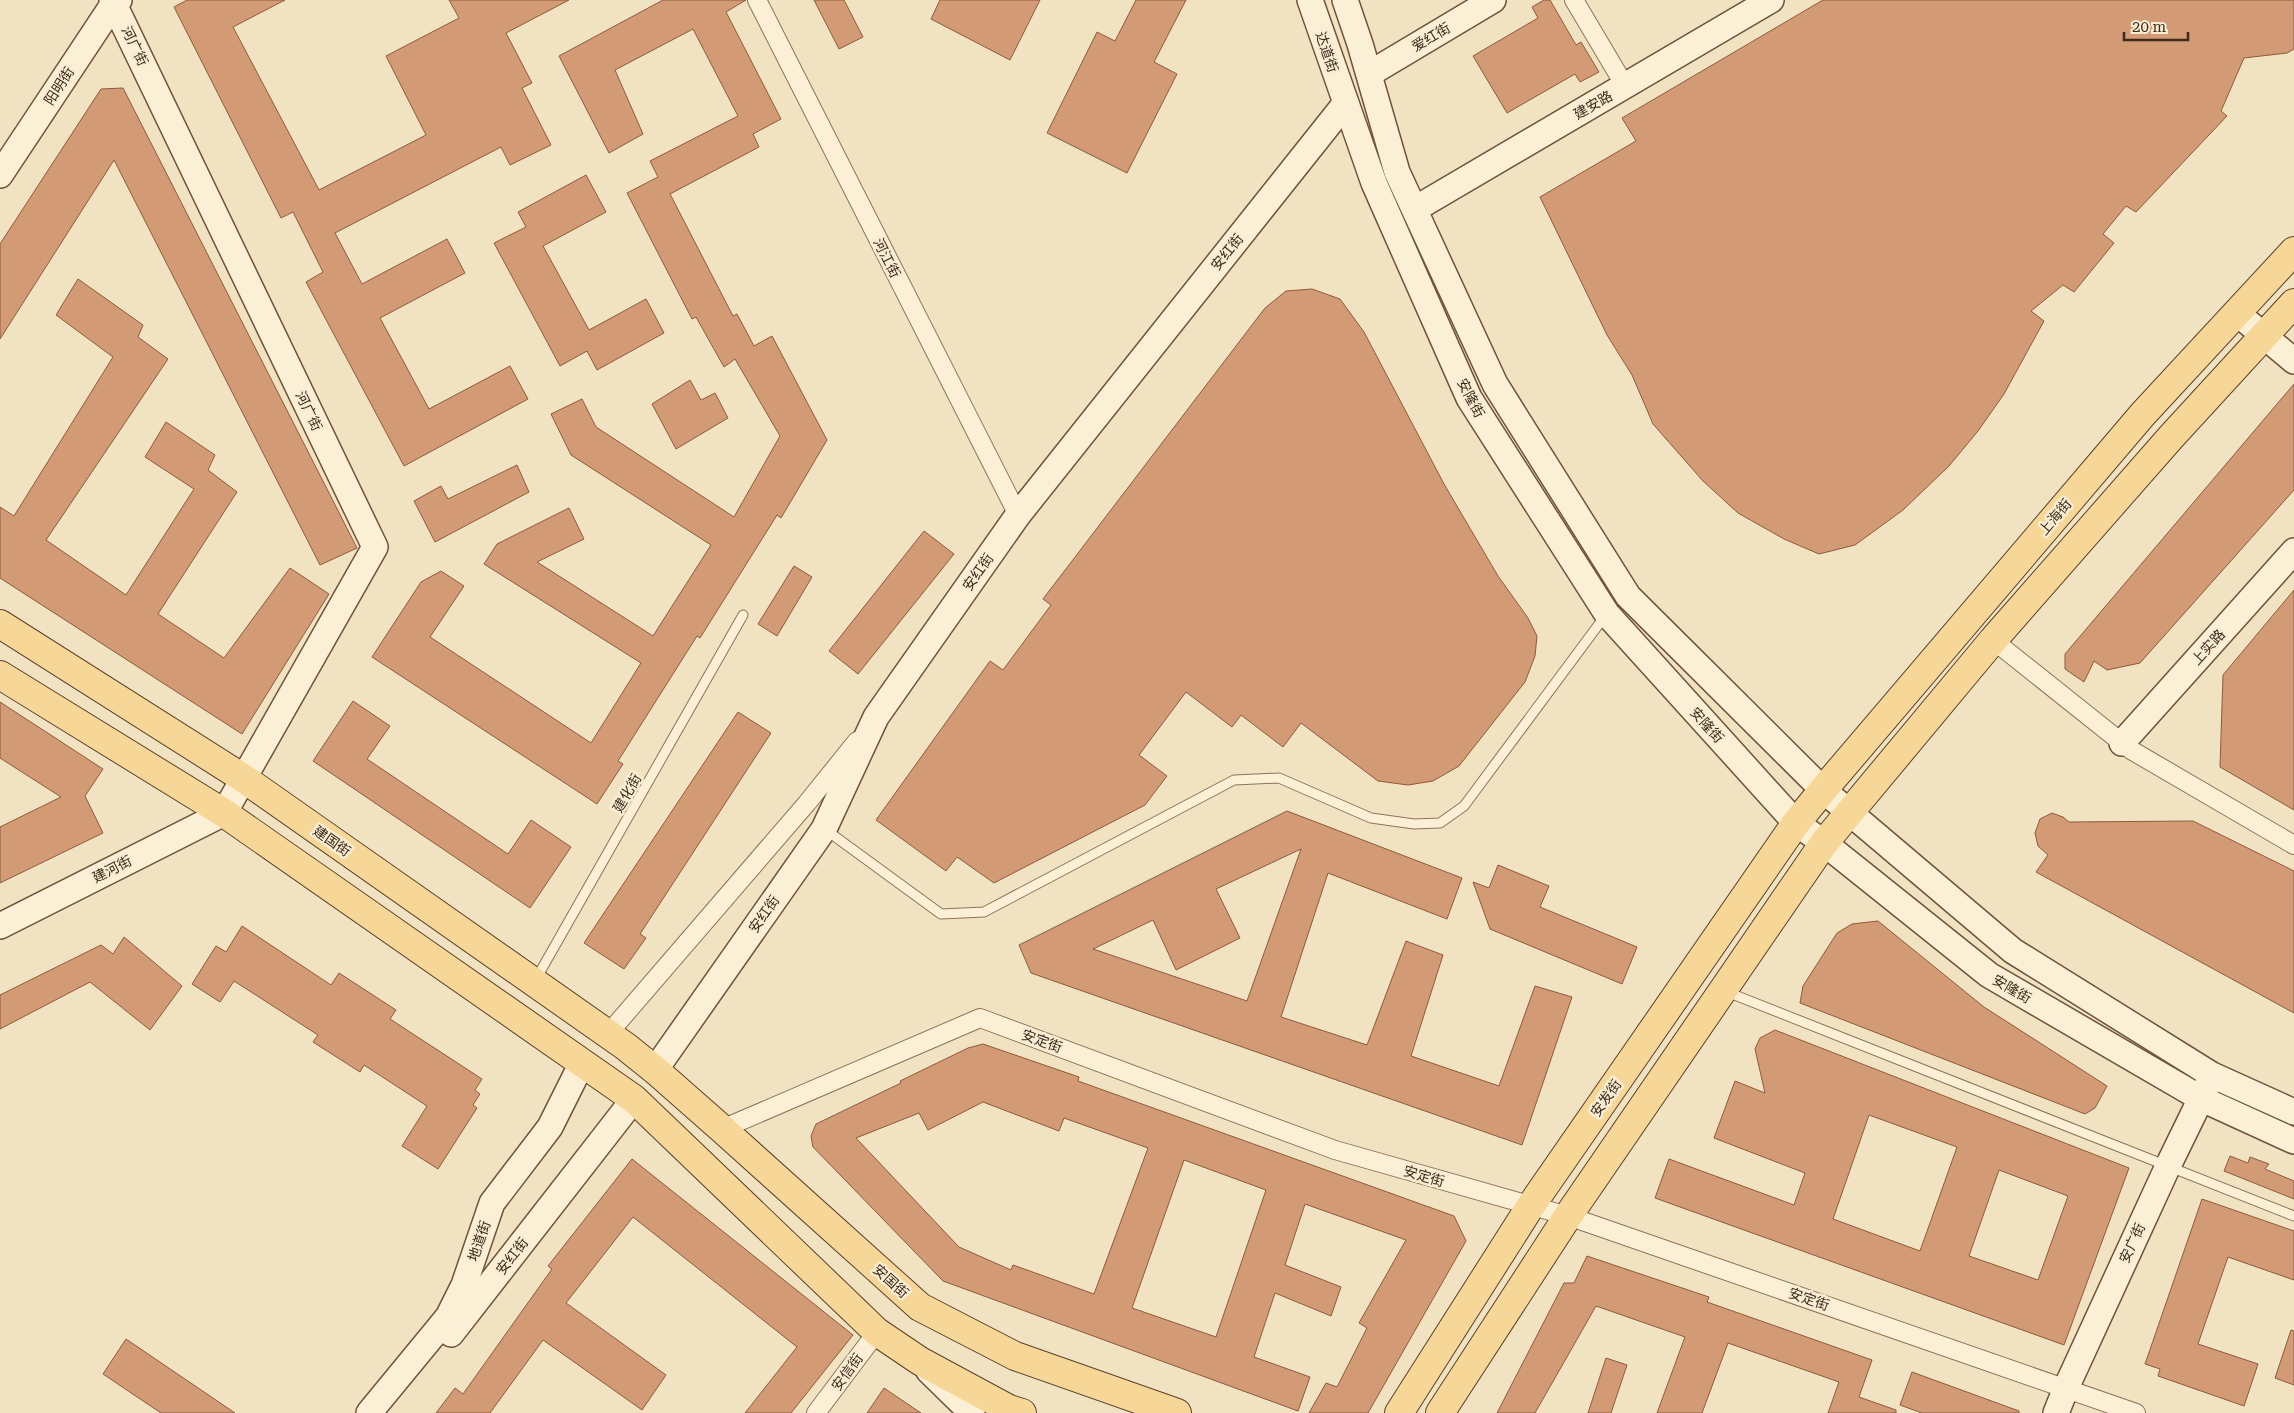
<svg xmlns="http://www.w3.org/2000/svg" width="2294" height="1413" viewBox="0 0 2294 1413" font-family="'Roboto Serif','Noto Sans SC',serif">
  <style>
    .building { fill: #d29a75; stroke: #8e5a3c; fill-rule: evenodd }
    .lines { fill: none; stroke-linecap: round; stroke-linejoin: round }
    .lane-casing { stroke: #8d7358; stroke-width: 11 }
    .street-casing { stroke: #8d7358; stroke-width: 20 }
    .secondary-casing { stroke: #6e533b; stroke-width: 28 }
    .primary-casing { stroke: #5a402c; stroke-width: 30 }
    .lane { stroke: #fbefd6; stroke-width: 9 }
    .street { stroke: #fbefd6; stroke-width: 18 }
    .secondary { stroke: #fbefd6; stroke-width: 25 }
    .primary { stroke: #f7d797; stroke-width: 28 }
    .labels { text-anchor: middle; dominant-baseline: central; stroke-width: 5; stroke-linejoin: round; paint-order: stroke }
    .street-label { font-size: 14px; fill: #3b2b1d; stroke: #f8ecd2 }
  </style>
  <rect width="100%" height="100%" fill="#f1e2c2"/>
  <g class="building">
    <polygon points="187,0 285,0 233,27 319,190 426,135 386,56 459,18 449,0 569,0 506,33 532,83 522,88 551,145 510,165 501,147 335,233 362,284 447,239 465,273 380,318 429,409 510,366 528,399 404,466 306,282 323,272 293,212 281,218 174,7"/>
    <polygon points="663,0 746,0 726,12 781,119 753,134 759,147 670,194 733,316 737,314 754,346 772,336 827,440 781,518 777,515 700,638 697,636 618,761 623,764 597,804 372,657 421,582 441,571 464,586 430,637 591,743 641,663 484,564 497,544 569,508 584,539 537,562 653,636 711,545 571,455 551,414 582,399 596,427 734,517 780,436 735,359 724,367 696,317 692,319 627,193 658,177 650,161 738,116 693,29 615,70 643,134 609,153 559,56"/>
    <polygon points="814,0 844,0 863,37 839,49"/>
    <polygon points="940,0 1040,0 1010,60 931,19"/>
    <polygon points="1136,0 1186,0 1154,62 1177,74 1127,173 1047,133 1097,32 1115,41"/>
    <polygon points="1544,0 1550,0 1576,45 1581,42 1599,72 1580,82 1575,74 1507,113 1473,56 1538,18 1532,7"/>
    <polygon points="1823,0 2294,0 2294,49 2287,53 2244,58 2221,111 2227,116 2136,212 2126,206 2103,234 2114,243 2074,292 2063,285 2031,311 2044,321 2004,394 1978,431 1949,466 1903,510 1855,545 1819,554 1784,539 1738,513 1703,481 1653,424 1632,375 1607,335 1540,197 1636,141 1622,118"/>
    <polygon points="123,88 357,548 320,565 114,160 0,339 0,244 101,89"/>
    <polygon points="586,175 606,212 543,246 589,330 646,299 664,333 597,370 587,351 560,366 494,243 526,227 518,212"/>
    <polygon points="78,279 143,325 138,337 168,359 46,540 126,595 194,489 145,457 166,422 215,455 208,470 237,492 158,614 224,658 290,568 329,594 242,734 0,578 0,507 14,516 113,357 56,315"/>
    <polygon points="1312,289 1340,299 1364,332 1444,484 1498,576 1528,618 1537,636 1535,656 1525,682 1459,766 1433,781 1408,785 1378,781 1301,723 1283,747 1241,715 1232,727 1186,692 1139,755 1167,776 1145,805 994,883 957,857 946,871 876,820 990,661 1003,670 1051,605 1043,599 1265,308 1286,291"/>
    <polygon points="690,380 701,400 715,393 728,418 676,449 652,404"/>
    <polygon points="2294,384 2294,490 2140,663 2107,670 2094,661 2084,682 2065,669 2065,654"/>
    <polygon points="517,465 529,492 435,542 414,501 441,486 448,499"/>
    <polygon points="924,531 954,554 858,674 829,651"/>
    <polygon points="794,566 812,577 777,636 758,624"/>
    <polygon points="2294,590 2294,810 2220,767 2223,675"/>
    <polygon points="353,701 390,726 367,759 508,854 531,820 571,847 530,908 313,761"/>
    <polygon points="0,702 103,769 85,796 103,833 0,883 0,827 61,797 0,758"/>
    <polygon points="738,712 771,733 640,934 646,938 624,969 584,943"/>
    <path d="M1287 811 1462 878 1447 919 1328 873 1281 1017 1367 1045 1406 941 1443 955 1411 1056 1499 1086 1535 986 1572 997 1522 1145 1031 973 1019 945ZM1301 849 1247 1001 1093 949 1153 920 1176 970 1240 938 1216 889Z"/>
    <polygon points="2052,813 2063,817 2069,822 2193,821 2294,871 2294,1013 2036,872 2048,855 2038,846 2035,833 2040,819"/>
    <polygon points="1498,865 1549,886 1540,907 1637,947 1622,984 1490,929 1473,882 1489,888"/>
    <polygon points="1878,921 1984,1007 2107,1086 2095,1108 2085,1114 1800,1003 1803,986 1837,933 1852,924"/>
    <polygon points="242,926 331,985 339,973 396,1010 390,1019 482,1079 475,1090 480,1094 473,1105 477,1108 438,1169 402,1146 427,1106 364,1065 360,1072 313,1042 318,1035 234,981 220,1002 192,984 216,946 226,952"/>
    <polygon points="124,937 182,986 150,1030 90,982 0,1029 0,995 101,945 113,954"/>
    <path d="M1775 1030 2129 1168 2064 1345 1655 1198 1669 1159 1794 1205 1805 1173 1714 1138 1735 1081 1765 1093 1755 1049 1760 1038ZM1869 1115 1957 1147 1920 1251 1833 1219ZM1999 1170 2068 1196 2038 1280 1969 1256Z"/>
    <path d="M983 1044 1079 1077 1078 1081 1454 1216 1466 1241 1368 1413H1309L1326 1383 1337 1387 1367 1328 1359 1323 1406 1240 1305 1204 1285 1265 1341 1287 1331 1316 1275 1293 1254 1357 1310 1377 1298 1411 943 1281 813 1147 811 1136 816 1124 901 1083 900 1081 968 1048ZM983 1102 1059 1131 1064 1118 1148 1148 1094 1294 1013 1265 1011 1270 959 1247 856 1138 919 1113 928 1130ZM1184 1160 1266 1190 1216 1337 1132 1308Z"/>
    <polygon points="2230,1156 2248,1163 2250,1157 2269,1164 2265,1169 2294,1181 2294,1199 2224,1171"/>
    <polygon points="632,1159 853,1335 791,1413 745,1413 797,1347 633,1217 566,1303 666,1375 642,1410 543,1340 490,1413 436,1413 455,1388 463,1394 552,1269 548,1266"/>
    <polygon points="2202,1199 2294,1231 2294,1280 2228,1257 2198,1344 2258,1364 2244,1406 2158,1376 2160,1369 2145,1364"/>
    <polygon points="1587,1256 1709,1297 1707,1302 1872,1360 1859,1397 1896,1410 1896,1413 1828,1413 1839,1382 1728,1343 1702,1413 1657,1413 1685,1337 1596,1306 1535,1413 1497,1413 1564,1283 1574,1283"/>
    <polygon points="2291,1330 2294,1331 2294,1385 2275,1378"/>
    <polygon points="126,1339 235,1413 161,1413 103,1374"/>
    <polygon points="1606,1358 1627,1365 1611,1413 1588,1413"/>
    <polygon points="1912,1372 2019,1411 2019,1413 1922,1413 1900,1405"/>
    <polygon points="884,1388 921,1413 867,1413"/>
  </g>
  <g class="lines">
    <g class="lane-casing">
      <g id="lane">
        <polyline points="826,830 941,914 984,912 1234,780 1279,778 1371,818 1414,824 1440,823 1464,806 1605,616"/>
        <polyline points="536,979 743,615"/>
        <polyline points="1727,992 2294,1216"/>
      </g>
    </g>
    <g class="street-casing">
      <g id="street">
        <polyline points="757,0 1018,515"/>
        <polyline points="1574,0 1625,86"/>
        <polyline points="1993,640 2131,750 2294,845"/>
        <polyline points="608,1034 807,803 857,741"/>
        <polyline points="722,1129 980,1018 1335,1150 1568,1216 2136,1413"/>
        <polyline points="816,1413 877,1332"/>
      </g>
    </g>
    <g class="secondary-casing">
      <g id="secondary">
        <polyline points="1310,0 1374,183 1469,398 1607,614 1796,823 1824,843 1989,975 2202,1099 2294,1141"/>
        <polyline points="1345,0 1360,44 1397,172 1495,384 1628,596 1823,790 2013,951 2212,1075 2294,1112"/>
        <polyline points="1369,74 1493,0"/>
        <polyline points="0,175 114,3 119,0"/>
        <polyline points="1415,209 1771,0"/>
        <polyline points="2238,314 2294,361"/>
        <polyline points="2122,743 2294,551"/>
        <polyline points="0,926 224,813 375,547 112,0"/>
        <polyline points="655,1070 824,829 876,717 1018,515 1345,104"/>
        <polyline points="451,1334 634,1099"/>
        <polyline points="929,1371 972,1413"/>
        <polyline points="369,1413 448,1317 464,1285 492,1203 550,1127 582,1063"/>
        <polyline points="2056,1413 2066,1388 2168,1166 2208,1084"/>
      </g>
    </g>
    <g class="primary-casing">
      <g id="primary">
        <polyline points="0,624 243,778 625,1046 655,1070 722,1129 920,1307 1015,1356 1177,1413"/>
        <polyline points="0,675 224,813 634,1099 877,1332 920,1361 1009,1409 1022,1413"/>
        <polyline points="1399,1413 1530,1207 1796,823 1823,790 2143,414 2294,251"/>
        <polyline points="1440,1413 1568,1216 1824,843 1993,640 2171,437 2294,303"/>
      </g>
    </g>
    <use href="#lane" class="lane"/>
    <use href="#street" class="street"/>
    <use href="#secondary" class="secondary"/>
    <use href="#primary" class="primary"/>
  </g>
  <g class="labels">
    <g class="street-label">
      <text transform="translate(1431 37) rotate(-31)">爱红街</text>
      <text transform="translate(135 46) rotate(64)">河广街</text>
      <text transform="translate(1327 52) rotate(71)">达道街</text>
      <text transform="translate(59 86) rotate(-57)">阳明街</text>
      <text transform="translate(1593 105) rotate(-30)">建安路</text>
      <text transform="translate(1227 252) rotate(-51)">安红街</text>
      <text transform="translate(887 258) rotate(63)">河江街</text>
      <text transform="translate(1471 398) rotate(62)">安隆街</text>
      <text transform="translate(309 411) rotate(64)">河广街</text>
      <text transform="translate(2055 517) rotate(-50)">上海街</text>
      <text transform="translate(978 572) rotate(-55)">安红街</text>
      <text transform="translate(2208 647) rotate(-48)">上实路</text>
      <text transform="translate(1707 725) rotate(48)">安隆街</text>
      <text transform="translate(627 793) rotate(-60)">建化街</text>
      <text transform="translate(332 841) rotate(35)">建国街</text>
      <text transform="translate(112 869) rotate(-27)">建河街</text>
      <text transform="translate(764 914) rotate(-55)">安红街</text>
      <text transform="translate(2012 989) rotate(30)">安隆街</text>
      <text transform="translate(1042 1041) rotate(20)">安定街</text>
      <text transform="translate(1606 1098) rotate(-55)">安发街</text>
      <text transform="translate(1424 1176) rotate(16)">安定街</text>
      <text transform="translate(479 1241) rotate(-71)">地道街</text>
      <text transform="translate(2132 1243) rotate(-65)">安广街</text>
      <text transform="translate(512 1256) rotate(-52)">安红街</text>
      <text transform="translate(891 1281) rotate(42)">安国街</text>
      <text transform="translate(1809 1299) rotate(19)">安定街</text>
      <text transform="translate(847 1372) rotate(-54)">安信街</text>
    </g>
  </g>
  <path d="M2124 32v8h64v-8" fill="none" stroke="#3b2b1d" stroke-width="2.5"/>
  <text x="2132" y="32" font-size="15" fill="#3b2b1d" stroke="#f8ecd2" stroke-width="4" paint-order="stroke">20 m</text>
</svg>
